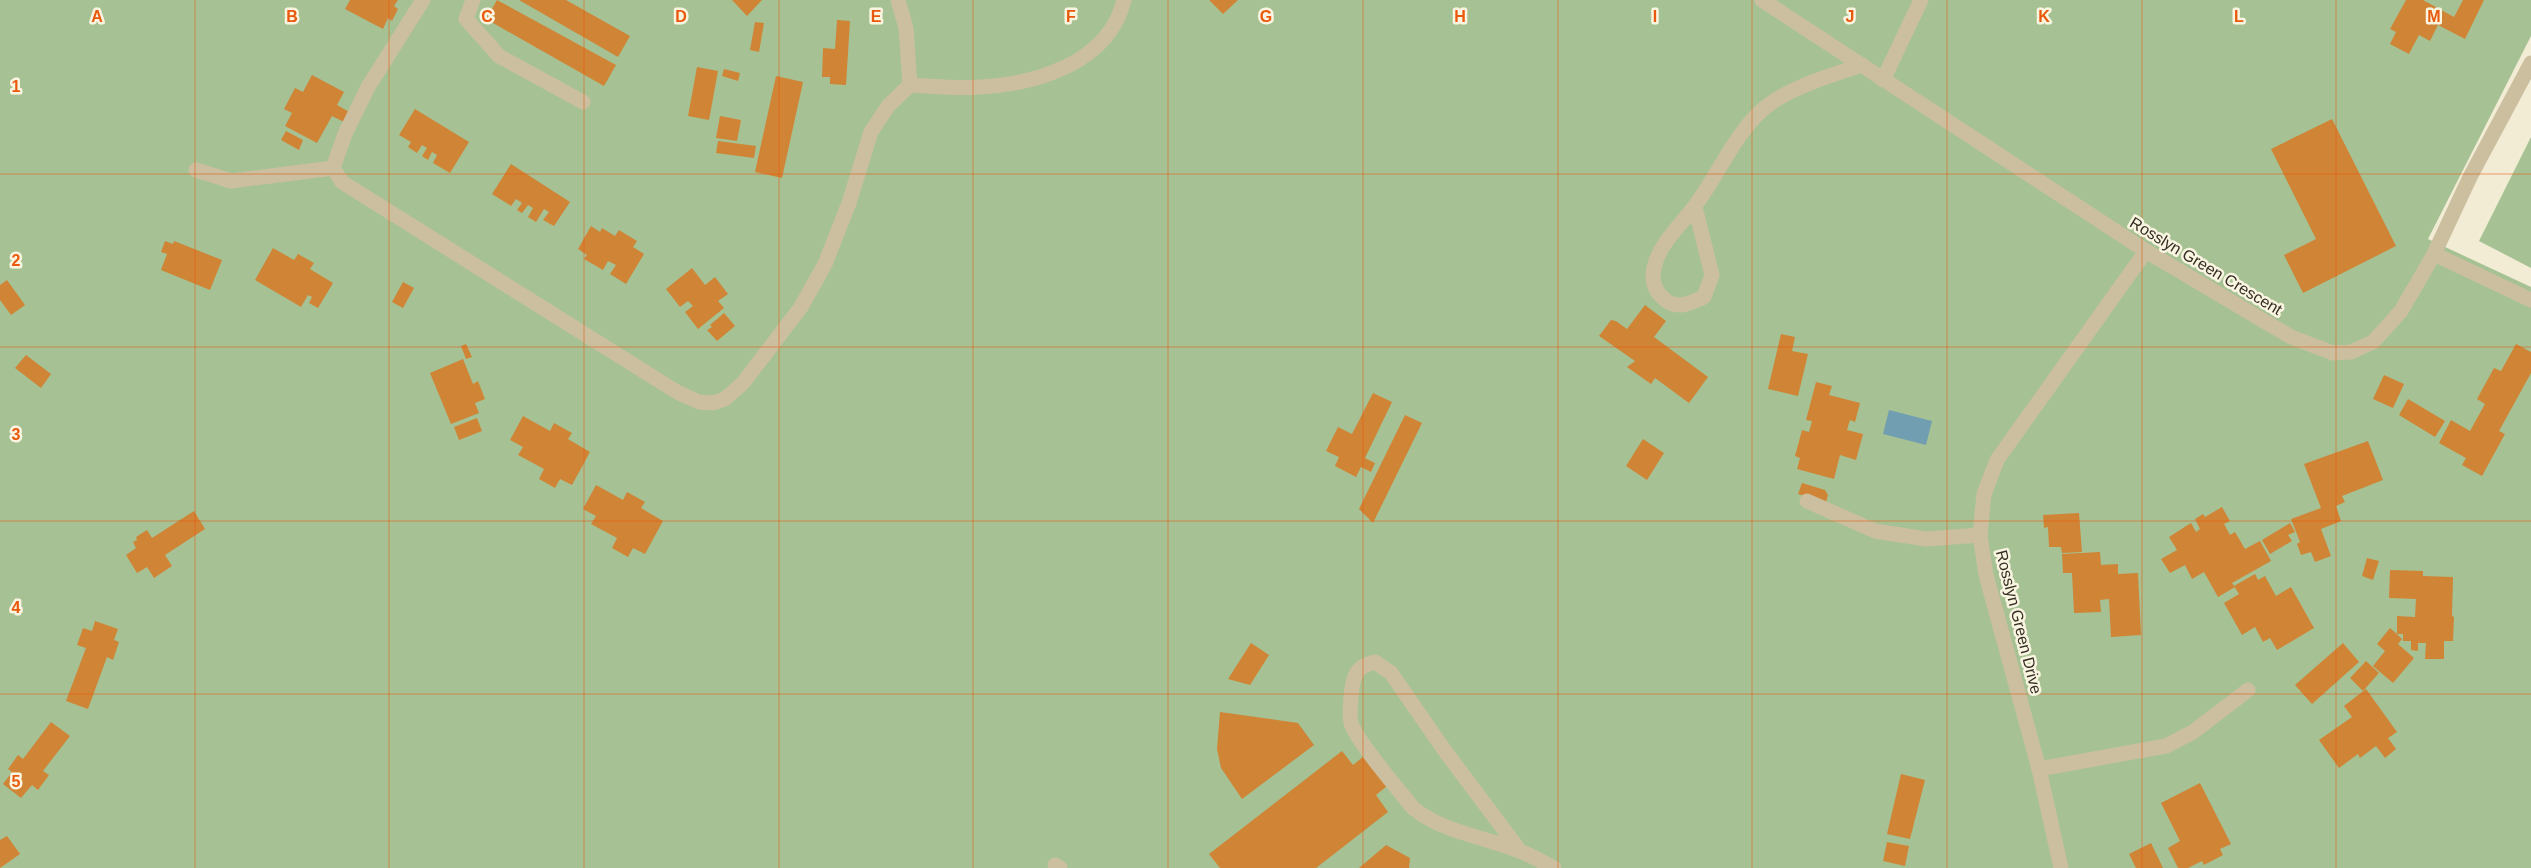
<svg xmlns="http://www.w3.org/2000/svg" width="2531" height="868" viewBox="0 0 2531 868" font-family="Helvetica,sans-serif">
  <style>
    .green { fill: #a6c294 }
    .water { fill: #729eb2 }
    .building { fill: #d08435 }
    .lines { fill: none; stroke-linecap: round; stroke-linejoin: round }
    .minor { stroke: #cbbfa0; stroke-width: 15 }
    .grid { fill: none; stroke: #e8590c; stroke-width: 1; stroke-opacity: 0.55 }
    .labels { text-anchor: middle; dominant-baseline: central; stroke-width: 5; stroke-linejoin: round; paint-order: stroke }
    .street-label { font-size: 16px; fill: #342d24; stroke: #faf5e1 }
    .grid-label { font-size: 16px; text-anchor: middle; font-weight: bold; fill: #e8590c; stroke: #faf5e1; stroke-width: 5; stroke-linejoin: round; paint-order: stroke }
  </style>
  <rect width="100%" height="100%" fill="#f3ecd5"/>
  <g class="green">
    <polygon points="0,0 2531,0 2531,36 2428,239 2531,287 2531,868 0,868"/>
    <polygon points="2531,137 2531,268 2479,241"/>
  </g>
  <polygon class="water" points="1889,410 1932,421 1926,445 1883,434"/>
  <g class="building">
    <polygon points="350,0 398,0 394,6 398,9 392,21 388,18 383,29 345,9"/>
    <polygon points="497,0 616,65 604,86 486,19"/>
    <polygon points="519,0 566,0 630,36 618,57"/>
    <polygon points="732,0 762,0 747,16"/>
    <polygon points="1209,0 1238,0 1223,14"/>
    <polygon points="2406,0 2423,0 2454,17 2463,0 2484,0 2465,39 2438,25 2430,41 2419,35 2409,54 2390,44 2396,32 2390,29"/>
    <polygon points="837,20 850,21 846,85 830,84 830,77 822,77 823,48 835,49"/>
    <polygon points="755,22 764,23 759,52 750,50"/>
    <polygon points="697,67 718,71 709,120 688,116"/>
    <polygon points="724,69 740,73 738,81 722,76"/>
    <polygon points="312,75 344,92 337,105 351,113 346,123 332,116 317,143 285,126 292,113 284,109 295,88 303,92"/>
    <polygon points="776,76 803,82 782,178 755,172"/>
    <polygon points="415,109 469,142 450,173 433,163 437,155 432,152 428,160 422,156 427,148 422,145 417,153 408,147 411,142 399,135"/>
    <polygon points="720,116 741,120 737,141 716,138"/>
    <polygon points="2332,119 2396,246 2303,293 2284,255 2316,239 2271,149"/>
    <polygon points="286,131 303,140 299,150 281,140"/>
    <polygon points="718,141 756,146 754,158 716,153"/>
    <polygon points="511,164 570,202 554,226 543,220 549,212 544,209 536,222 528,217 533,208 528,205 522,213 517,210 522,203 516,199 511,206 492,194"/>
    <polygon points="591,226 600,232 602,228 615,236 619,230 637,241 633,247 644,254 626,284 610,274 616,265 608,261 603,270 584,259 587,255 578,249"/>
    <polygon points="165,241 173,244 174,241 222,260 210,290 161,270 167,254 161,252"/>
    <polygon points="273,248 294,260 298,254 314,263 310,269 333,283 318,308 309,303 312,297 308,295 301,307 255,280"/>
    <polygon points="692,268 705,285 715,277 728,294 718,301 724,308 698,329 685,312 693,306 688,301 680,307 666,289"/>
    <polygon points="7,280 25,305 11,315 0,300 0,285"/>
    <polygon points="403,282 414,288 403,308 392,302"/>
    <polygon points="1645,305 1666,321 1654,337 1708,377 1689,403 1655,378 1651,384 1627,367 1635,361 1599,336 1611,320 1616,321 1627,329"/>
    <polygon points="724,313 735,326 717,341 707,330 712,327 710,325"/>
    <polygon points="1781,334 1795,337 1792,351 1808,354 1798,396 1768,389"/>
    <polygon points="466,344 472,357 466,359 461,346"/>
    <polygon points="2516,344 2531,352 2531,373 2499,431 2505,434 2482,476 2462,465 2466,458 2439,443 2451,420 2470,431 2485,404 2477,399 2494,368 2501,371"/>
    <polygon points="26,355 51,374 41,388 15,368"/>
    <polygon points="463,359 473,384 478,381 485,399 475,403 479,413 451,424 430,373"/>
    <polygon points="2384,375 2404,384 2393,408 2373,399"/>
    <polygon points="1816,382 1832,386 1829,395 1860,403 1855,422 1850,420 1847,430 1863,434 1856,460 1840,455 1834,479 1797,469 1800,458 1795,456 1802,430 1809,432 1812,421 1806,420"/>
    <polygon points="1373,393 1392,402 1365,458 1375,463 1371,472 1361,467 1356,477 1335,466 1339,457 1326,451 1338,427 1352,434"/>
    <polygon points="2408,399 2445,421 2435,437 2399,415"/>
    <polygon points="1405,415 1422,423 1373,523 1359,509"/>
    <polygon points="523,416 550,431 554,423 572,433 568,439 590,452 572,485 560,479 555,488 539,479 544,469 518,455 523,447 510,440"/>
    <polygon points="477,418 482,431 459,440 454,427"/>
    <polygon points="1643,439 1664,453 1647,480 1626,466"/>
    <polygon points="2368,441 2383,480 2342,496 2345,502 2336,506 2341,521 2321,529 2331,556 2315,562 2311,552 2301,555 2297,544 2300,542 2291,519 2321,508 2304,464"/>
    <polygon points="1802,483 1825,490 1828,495 1826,502 1798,494"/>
    <polygon points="596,485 623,500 627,492 645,502 641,508 663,521 645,554 633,548 628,557 612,548 617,538 591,524 596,516 583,509"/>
    <polygon points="2222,507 2230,521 2224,524 2230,535 2235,532 2245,549 2260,541 2271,561 2232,583 2235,587 2218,597 2204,572 2192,579 2185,565 2170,573 2161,559 2177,550 2169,537 2191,523 2196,532 2200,529 2195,519 2203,514 2205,517"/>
    <polygon points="194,511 205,529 165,555 172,566 154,578 147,567 137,573 126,555 136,548 133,542 137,540 136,537 147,530 152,538"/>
    <polygon points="2079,513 2082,552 2062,553 2061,547 2049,547 2048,527 2044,528 2043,515"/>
    <polygon points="2290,523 2295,532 2288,535 2292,541 2270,554 2262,540"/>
    <polygon points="2100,552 2101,565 2118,564 2118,574 2138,573 2141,635 2111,637 2109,599 2100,600 2101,612 2074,613 2072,573 2063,573 2062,554"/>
    <polygon points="2367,558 2379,561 2373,580 2362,576"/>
    <polygon points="2390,570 2423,571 2423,576 2453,577 2452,616 2454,617 2453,641 2444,641 2444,659 2425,659 2426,643 2418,643 2418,651 2411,650 2411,641 2403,641 2403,634 2397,634 2402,639 2398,644 2414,658 2393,683 2373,666 2385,651 2377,644 2390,628 2397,634 2397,616 2415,617 2416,599 2389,598"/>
    <polygon points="2255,574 2258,580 2265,576 2276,596 2291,587 2314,628 2277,650 2270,638 2263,642 2255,627 2242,635 2224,603 2239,594 2234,586"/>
    <polygon points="95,621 118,629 114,640 119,642 113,660 107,657 88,709 66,701 86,648 77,645 83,628 92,631"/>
    <polygon points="1251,643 1269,655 1250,685 1228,679"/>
    <polygon points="2343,643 2359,662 2312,704 2295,685"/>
    <polygon points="2366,661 2379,673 2363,691 2350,678"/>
    <polygon points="2366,689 2397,732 2388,738 2396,749 2385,758 2376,746 2360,758 2358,754 2339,768 2319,740 2352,717 2344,706"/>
    <polygon points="1220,712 1298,723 1314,745 1242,799 1221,768 1217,749"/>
    <polygon points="51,722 70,736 43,771 49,775 38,790 32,785 21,798 3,784 12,772 8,769 18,755 23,759"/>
    <polygon points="1342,751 1353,765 1364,756 1387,786 1376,795 1388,812 1316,868 1220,868 1209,854"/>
    <polygon points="1901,774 1925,780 1910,839 1887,834"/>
    <polygon points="2200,783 2231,844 2220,849 2223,855 2204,865 2202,861 2188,868 2178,868 2168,848 2180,841 2161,803"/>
    <polygon points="7,836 20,854 0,868 0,840"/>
    <polygon points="1887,842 1909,846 1905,866 1883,861"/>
    <polygon points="2151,843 2163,868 2136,868 2129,854"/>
    <polygon points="1386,845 1410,858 1409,868 1359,868"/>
  </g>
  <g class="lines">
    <g class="minor">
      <path d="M423 0 368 87 345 134 333 168 342 182 677 392 699 402 713 403 725 399 743 383 801 307 825 264 849 203 871 132 888 106 910 85C933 86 957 89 980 87 1036 84 1109 63 1124 0"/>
      <polyline points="473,0 466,19 499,56 583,102"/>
      <polyline points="898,0 906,28 910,85"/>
      <polyline points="1762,0 2146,251 2291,337 2333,353 2351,352 2373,342 2401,311 2434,254 2470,177 2531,63"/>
      <polyline points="1883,80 1921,0"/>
      <polyline points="196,170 231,181 333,168"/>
      <path d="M1695 207 1712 275 1704 297C1691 303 1676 311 1663 298 1653 289 1651 277 1655 264 1661 242 1681 225 1694 207 1718 176 1732 138 1761 111 1786 88 1830 76 1862 65"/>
      <polyline points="2434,254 2531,300"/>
      <polyline points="1807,501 1875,531 1926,539 1980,535"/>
      <polyline points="2039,769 2166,746 2193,732 2248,690"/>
      <path d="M1520 851 1445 751 1391 673 1375 662C1368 664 1360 666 1356 674 1351 682 1349 714 1351 723 1357 742 1399 790 1413 808 1442 832 1485 837 1519 851 1531 855 1542 862 1554 868"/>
      <polyline points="1055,865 1060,868"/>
      <polyline points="2061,868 2039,769 1986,575 1980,535 1984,494 1997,460 2146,251"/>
    </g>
  </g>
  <path class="grid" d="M195 0V868M389 0V868M584 0V868M779 0V868M973 0V868M1168 0V868M1363 0V868M1558 0V868M1752 0V868M1947 0V868M2142 0V868M2336 0V868M0 174H2531M0 347H2531M0 521H2531M0 694H2531"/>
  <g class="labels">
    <g class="street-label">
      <text transform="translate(2206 266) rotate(31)">Rosslyn Green Crescent</text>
      <text transform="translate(2019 622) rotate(76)">Rosslyn Green Drive</text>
    </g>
  </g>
  <g class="grid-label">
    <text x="97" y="22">A</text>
    <text x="292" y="22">B</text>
    <text x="487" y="22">C</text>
    <text x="681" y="22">D</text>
    <text x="876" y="22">E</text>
    <text x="1071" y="22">F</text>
    <text x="1266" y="22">G</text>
    <text x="1460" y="22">H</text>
    <text x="1655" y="22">I</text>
    <text x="1850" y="22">J</text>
    <text x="2044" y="22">K</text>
    <text x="2239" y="22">L</text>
    <text x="2434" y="22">M</text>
    <text x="16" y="92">1</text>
    <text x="16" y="266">2</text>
    <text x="16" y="440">3</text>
    <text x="16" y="613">4</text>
    <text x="16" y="787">5</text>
  </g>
</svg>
